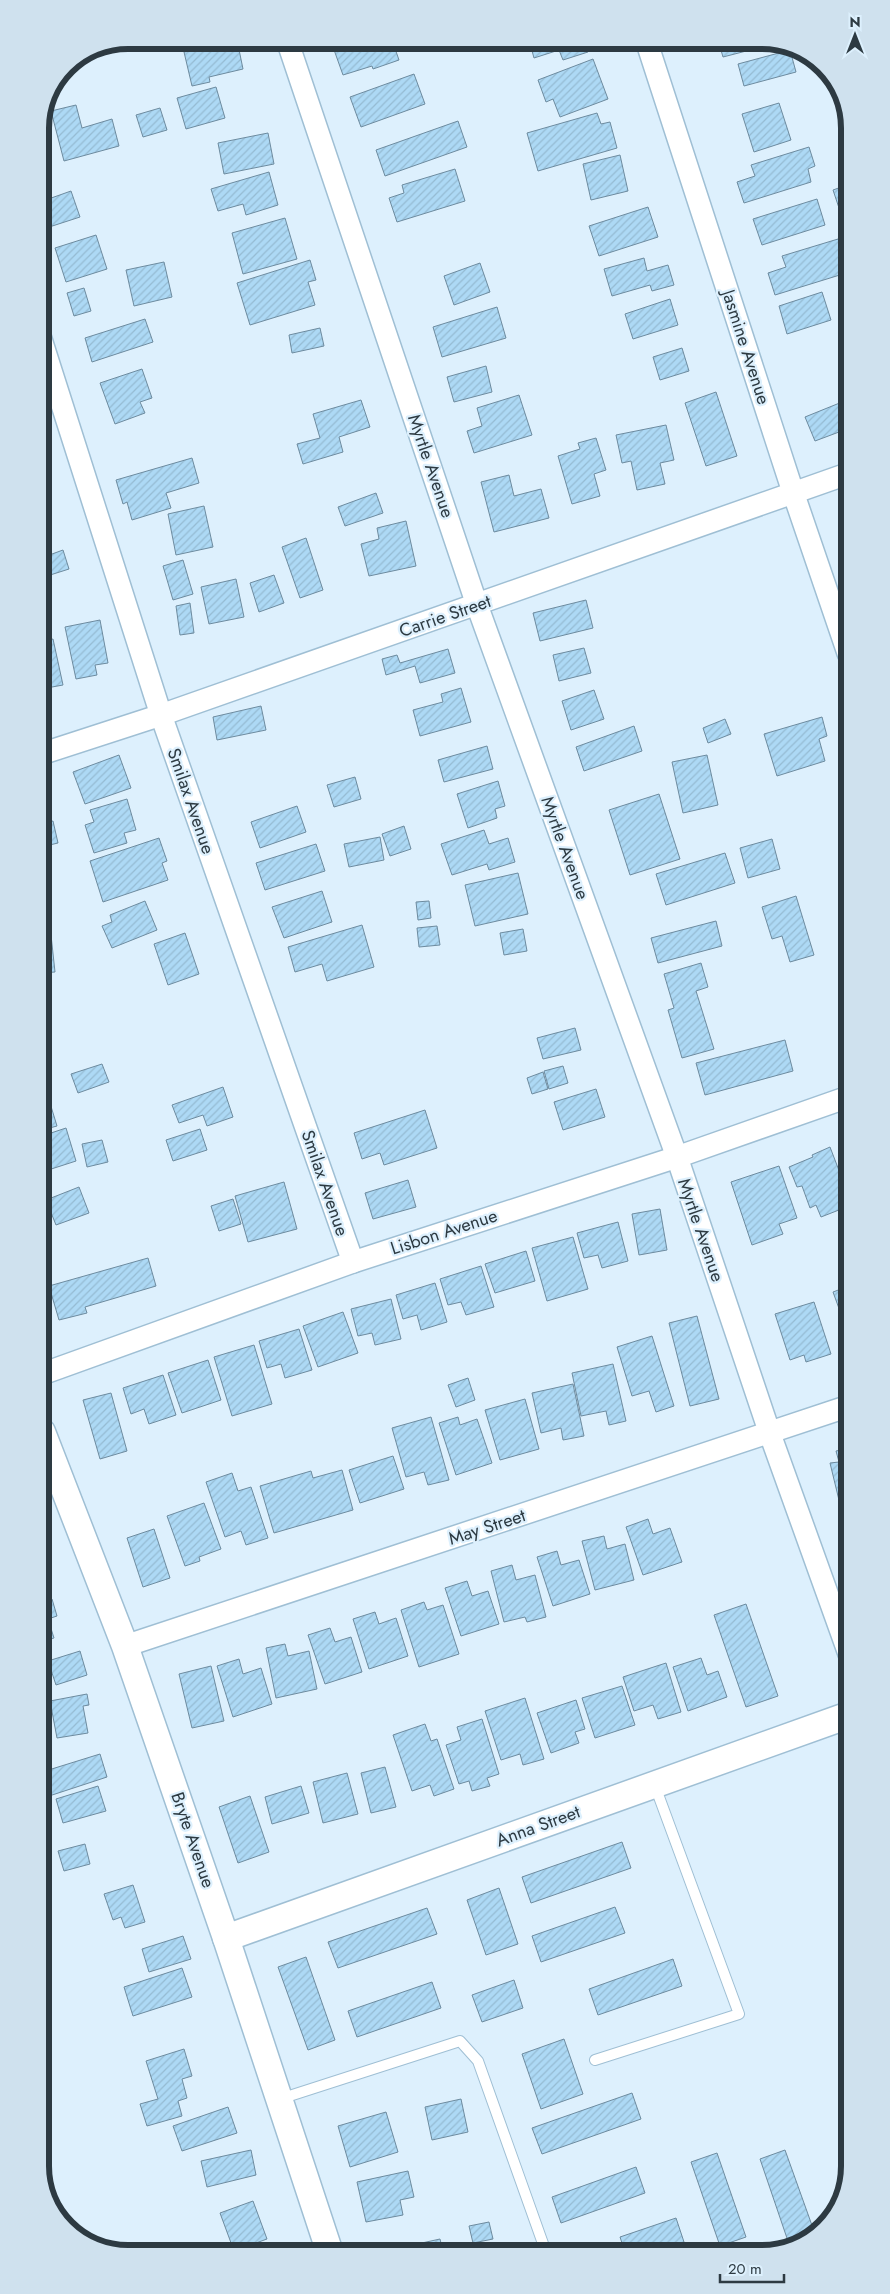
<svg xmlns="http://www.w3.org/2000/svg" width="890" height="2294" viewBox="0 0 890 2294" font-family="Jost,sans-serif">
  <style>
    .building { fill: url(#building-hatch); stroke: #6d8b9f }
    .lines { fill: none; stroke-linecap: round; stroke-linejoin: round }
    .service-casing { stroke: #9fbfd4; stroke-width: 12 }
    .minor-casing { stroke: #9fbfd4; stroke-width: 24 }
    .tertiary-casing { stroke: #9fbfd4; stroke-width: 29 }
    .service { stroke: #fff; stroke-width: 10 }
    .minor { stroke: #fff; stroke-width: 21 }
    .tertiary { stroke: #fff; stroke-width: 26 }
    .labels { text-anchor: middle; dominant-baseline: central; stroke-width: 4.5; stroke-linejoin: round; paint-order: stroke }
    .street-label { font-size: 18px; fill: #2d3a42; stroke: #ddf0fd }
    .rim { fill: none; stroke: #2d3a42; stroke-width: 6 }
  </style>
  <defs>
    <pattern id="building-hatch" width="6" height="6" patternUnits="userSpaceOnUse" patternTransform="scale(1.25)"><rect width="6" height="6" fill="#add9f5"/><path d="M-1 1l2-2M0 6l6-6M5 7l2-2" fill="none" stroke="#95bbd3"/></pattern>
  </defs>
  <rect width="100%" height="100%" fill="#ddf0fd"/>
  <g class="building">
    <polygon points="237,40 243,69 209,77 210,82 192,86 184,52"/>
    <polygon points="328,40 343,40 330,45"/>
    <polygon points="353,40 392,40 399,60 373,69 372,66 343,75 333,47"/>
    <polygon points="529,40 584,40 588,52 563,60 559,50 534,58"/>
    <polygon points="718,40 752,40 754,49 723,57"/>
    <polygon points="790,50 796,72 744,86 738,64"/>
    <polygon points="593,59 608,99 560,117 553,99 546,102 538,80"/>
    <polygon points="414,74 425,104 361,127 350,97"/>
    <polygon points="216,87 225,118 186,129 177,98"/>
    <polygon points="779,103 791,140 754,152 742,114"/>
    <polygon points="76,105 82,128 112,119 119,146 64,161 51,111"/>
    <polygon points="160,108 167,130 143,137 136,115"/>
    <polygon points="597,113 601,124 610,122 617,148 538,171 527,133"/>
    <polygon points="458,121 467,147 385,176 376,150"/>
    <polygon points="268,133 274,164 224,174 218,143"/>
    <polygon points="809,147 815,166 808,169 811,182 744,203 737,182 755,176 751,165"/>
    <polygon points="620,155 628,191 591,200 583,164"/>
    <polygon points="455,169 465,201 397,222 389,198 404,193 402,185"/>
    <polygon points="269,172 278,205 246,215 243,204 218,211 211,189"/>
    <polygon points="847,185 847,216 842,217 833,190"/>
    <polygon points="71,191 80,217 40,230 40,202"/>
    <polygon points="817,199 825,225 762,245 753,219"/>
    <polygon points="648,207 658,237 599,256 589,226"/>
    <polygon points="285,218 297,259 243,274 232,233"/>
    <polygon points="96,235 107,269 66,282 55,248"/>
    <polygon points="838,239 845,260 839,261 843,274 775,295 768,273 786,267 782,256"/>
    <polygon points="644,258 647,271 668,265 674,285 652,291 650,285 612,296 604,269"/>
    <polygon points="310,260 316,280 308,282 315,305 250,325 237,283"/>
    <polygon points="164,262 172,297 134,306 126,270"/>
    <polygon points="480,263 490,292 454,305 444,276"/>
    <polygon points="84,288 91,311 74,316 67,293"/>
    <polygon points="822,292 831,320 787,334 779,306"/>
    <polygon points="670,299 678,325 633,339 625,314"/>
    <polygon points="497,307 506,338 442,357 433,327"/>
    <polygon points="145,319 153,342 92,362 85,338"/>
    <polygon points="320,328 324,346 292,353 289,335"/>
    <polygon points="682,348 689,371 660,380 653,357"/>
    <polygon points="486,366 492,392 454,402 447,377"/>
    <polygon points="142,369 152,398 140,402 145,413 115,424 100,383"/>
    <polygon points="716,392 737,456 706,466 685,403"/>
    <polygon points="519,395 532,435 474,453 467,431 482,426 477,408"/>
    <polygon points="361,400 370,427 339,437 343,452 303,464 297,444 320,438 313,414"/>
    <polygon points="847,400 847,429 815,441 805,417"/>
    <polygon points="666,425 674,460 660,463 665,484 637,490 631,461 622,463 616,435"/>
    <polygon points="596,438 606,470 594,474 600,496 572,504 558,456 580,449 578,443"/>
    <polygon points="192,458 199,483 166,493 171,508 132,520 127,502 123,504 116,480"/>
    <polygon points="509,475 514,496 541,489 549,518 494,532 481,482"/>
    <polygon points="376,493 383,513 345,526 338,507"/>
    <polygon points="204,506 213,547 176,555 168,514"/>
    <polygon points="41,514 46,531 41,533"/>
    <polygon points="406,521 416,566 369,576 361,544 379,539 377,528"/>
    <polygon points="306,538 323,590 300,598 282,547"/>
    <polygon points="63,550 69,569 47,576 41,558"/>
    <polygon points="183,560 193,594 173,600 163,566"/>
    <polygon points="274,575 284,603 259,612 250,583"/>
    <polygon points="236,579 244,617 209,624 201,587"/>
    <polygon points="41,581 47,601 41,603"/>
    <polygon points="586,600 593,628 540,641 533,613"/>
    <polygon points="190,603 194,633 180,635 176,606"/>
    <polygon points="100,620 108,663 95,665 97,675 76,679 65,627"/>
    <polygon points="53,639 63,685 41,689 41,642"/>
    <polygon points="584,648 591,673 559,681 553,655"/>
    <polygon points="448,649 455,673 420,683 415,666 386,675 382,659 397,655 400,663"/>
    <polygon points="461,688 471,722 420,736 413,710 443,702 441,694"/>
    <polygon points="594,690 604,719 571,730 562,701"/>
    <polygon points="261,706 266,730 217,740 213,717"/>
    <polygon points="822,717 827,736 819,739 825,761 777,776 764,734"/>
    <polygon points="725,719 731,734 708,743 703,728"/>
    <polygon points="634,726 642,751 584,771 576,747"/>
    <polygon points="487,746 493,769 444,782 438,760"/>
    <polygon points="119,755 131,788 85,804 73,772"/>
    <polygon points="707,755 718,805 683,813 672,762"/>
    <polygon points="355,777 361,799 334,807 327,785"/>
    <polygon points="498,781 505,806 495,809 497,818 468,828 457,794"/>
    <polygon points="659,794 680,859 630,875 609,810"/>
    <polygon points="127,799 136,830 124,833 127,843 94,853 85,825 94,822 90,810"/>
    <polygon points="297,806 306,832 260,848 251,822"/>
    <polygon points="53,821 58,843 41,847 41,824"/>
    <polygon points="404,826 411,849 390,856 382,834"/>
    <polygon points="484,830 489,844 508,838 515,862 489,870 487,864 452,875 441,844"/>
    <polygon points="380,837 384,860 349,867 344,844"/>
    <polygon points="159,838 167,861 162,863 168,880 103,902 90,861"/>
    <polygon points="772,839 780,869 748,878 740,848"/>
    <polygon points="316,844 325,871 265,890 256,863"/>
    <polygon points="725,853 735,883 666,905 656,874"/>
    <polygon points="518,873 528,914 475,926 465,885"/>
    <polygon points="322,891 332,922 284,938 272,907"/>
    <polygon points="796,896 814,955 790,962 782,936 772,939 762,907"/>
    <polygon points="145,901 157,930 112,948 102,926 112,922 110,915"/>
    <polygon points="429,901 431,918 418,920 416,902"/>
    <polygon points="716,921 722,946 658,963 651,938"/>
    <polygon points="362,925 374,967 327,981 322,964 295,972 288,947"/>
    <polygon points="437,926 440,945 419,947 417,928"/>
    <polygon points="523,929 527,951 504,955 500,933"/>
    <polygon points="185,933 199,974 168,985 154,944"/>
    <polygon points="51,935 55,972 41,973 41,936"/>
    <polygon points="701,963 708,987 696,991 714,1049 682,1058 668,1010 674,1008 664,974"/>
    <polygon points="575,1028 581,1050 543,1059 537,1038"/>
    <polygon points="785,1040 793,1071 705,1095 696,1063"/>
    <polygon points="102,1064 109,1082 78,1093 71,1074"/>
    <polygon points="563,1066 568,1083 549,1089 544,1071"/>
    <polygon points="543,1072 548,1089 532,1094 527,1078"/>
    <polygon points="223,1087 233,1117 207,1126 203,1115 179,1123 172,1105"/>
    <polygon points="596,1089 605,1117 563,1130 554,1102"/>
    <polygon points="46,1090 57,1126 42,1130 42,1092"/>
    <polygon points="425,1110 437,1148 384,1165 380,1153 362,1159 354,1133"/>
    <polygon points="66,1128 76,1161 42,1172 42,1136"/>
    <polygon points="200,1129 207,1150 173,1161 166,1140"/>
    <polygon points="102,1140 108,1162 87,1167 82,1144"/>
    <polygon points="830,1147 848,1194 839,1197 844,1208 821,1217 816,1205 810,1208 802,1186 797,1187 789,1167 813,1157 812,1155"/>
    <polygon points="848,1148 849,1170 842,1150"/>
    <polygon points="779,1166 797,1218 779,1224 783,1234 752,1245 731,1182"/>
    <polygon points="408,1180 416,1207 373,1219 365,1193"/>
    <polygon points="284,1182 297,1229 248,1242 235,1196"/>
    <polygon points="79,1187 89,1213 56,1225 46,1200"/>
    <polygon points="233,1199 241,1224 219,1231 211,1206"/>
    <polygon points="660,1209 667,1250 639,1255 632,1214"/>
    <polygon points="618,1222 628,1261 602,1268 598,1255 584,1258 577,1233"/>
    <polygon points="573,1237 588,1289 547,1301 532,1248"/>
    <polygon points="526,1251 535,1281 495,1293 485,1264"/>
    <polygon points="148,1258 156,1286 85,1307 87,1313 59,1320 49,1286"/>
    <polygon points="481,1266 494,1307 466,1315 461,1302 448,1305 440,1279"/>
    <polygon points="435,1283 447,1322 421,1330 417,1315 403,1319 396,1295"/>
    <polygon points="849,1286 849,1336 833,1292"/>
    <polygon points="391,1299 401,1339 375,1345 372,1333 358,1336 351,1309"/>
    <polygon points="814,1302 831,1354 806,1362 804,1355 790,1360 775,1314"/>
    <polygon points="343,1312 358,1353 318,1367 303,1326"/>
    <polygon points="697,1316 719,1399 690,1406 669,1323"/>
    <polygon points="299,1329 312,1370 285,1378 281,1364 267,1368 259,1341"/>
    <polygon points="652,1336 674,1406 656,1412 649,1391 632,1396 617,1347"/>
    <polygon points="254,1345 272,1404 232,1416 214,1357"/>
    <polygon points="208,1360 221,1400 182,1413 168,1373"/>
    <polygon points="613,1364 626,1421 609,1425 606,1411 581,1416 572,1373"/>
    <polygon points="163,1375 176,1415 149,1424 144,1409 131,1414 123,1388"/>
    <polygon points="468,1378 475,1400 456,1407 448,1385"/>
    <polygon points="573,1384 584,1436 563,1440 561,1428 541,1433 532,1393"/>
    <polygon points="111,1393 127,1451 100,1459 83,1400"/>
    <polygon points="525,1399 539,1449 500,1460 485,1410"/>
    <polygon points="431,1417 449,1480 428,1485 424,1472 406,1477 392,1428"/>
    <polygon points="458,1417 460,1425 477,1419 492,1463 456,1475 439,1423"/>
    <polygon points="849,1448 849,1524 845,1525 830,1463 839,1462 836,1451"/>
    <polygon points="393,1456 404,1489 360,1503 349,1470"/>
    <polygon points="342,1470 353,1510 274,1533 260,1486 311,1471 313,1478"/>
    <polygon points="232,1473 238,1491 251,1487 268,1538 246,1545 241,1531 225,1537 206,1482"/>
    <polygon points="204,1503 221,1549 199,1557 200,1561 185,1566 167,1516"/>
    <polygon points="648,1519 653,1534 670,1528 682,1562 643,1575 626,1527"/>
    <polygon points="154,1529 170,1578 143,1587 127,1538"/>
    <polygon points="604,1536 607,1549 625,1544 634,1580 595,1590 582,1541"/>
    <polygon points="557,1551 561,1565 579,1560 590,1594 553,1606 537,1557"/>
    <polygon points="512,1565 516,1580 535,1575 546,1617 527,1622 525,1617 504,1622 491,1571"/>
    <polygon points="467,1581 472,1596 488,1591 499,1624 461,1636 445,1588"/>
    <polygon points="52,1599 57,1616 48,1619 54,1638 42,1641 42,1602"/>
    <polygon points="424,1602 427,1610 443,1605 459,1654 419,1667 401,1610"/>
    <polygon points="746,1604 778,1696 746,1707 714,1615"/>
    <polygon points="375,1612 379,1624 396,1618 408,1656 369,1669 353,1619"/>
    <polygon points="330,1628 335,1642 351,1637 362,1672 325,1684 308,1635"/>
    <polygon points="285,1644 288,1656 309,1651 317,1689 276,1698 266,1648"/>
    <polygon points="80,1651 87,1675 56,1685 48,1661"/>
    <polygon points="701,1658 707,1675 718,1671 727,1697 688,1711 673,1667"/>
    <polygon points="239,1659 243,1674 261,1668 272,1704 233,1717 217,1666"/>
    <polygon points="666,1663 681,1712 658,1719 653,1705 634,1711 623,1677"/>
    <polygon points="211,1666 224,1721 192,1728 179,1674"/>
    <polygon points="622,1686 635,1725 595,1738 582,1698"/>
    <polygon points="87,1694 89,1705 83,1706 88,1733 57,1738 50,1701"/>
    <polygon points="525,1698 544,1759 523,1765 520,1754 501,1760 485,1711"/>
    <polygon points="576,1700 585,1729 575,1732 579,1743 551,1753 537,1713"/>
    <polygon points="482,1719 499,1774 487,1778 490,1786 472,1791 469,1781 459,1784 446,1745 461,1740 457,1727"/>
    <polygon points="425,1724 431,1741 437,1739 454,1789 434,1796 430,1785 412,1791 393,1735"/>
    <polygon points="100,1754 107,1777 43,1798 42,1772"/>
    <polygon points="385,1767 396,1807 371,1813 361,1773"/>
    <polygon points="347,1773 358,1814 323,1823 313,1782"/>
    <polygon points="98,1786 106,1811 63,1823 56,1799"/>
    <polygon points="301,1786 309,1813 272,1824 265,1797"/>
    <polygon points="250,1796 269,1852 238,1863 219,1807"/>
    <polygon points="622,1842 631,1868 531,1903 522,1877"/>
    <polygon points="85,1844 90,1864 64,1871 58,1851"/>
    <polygon points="133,1885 145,1922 125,1928 121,1917 113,1920 104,1894"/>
    <polygon points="499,1888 518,1944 486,1955 467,1900"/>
    <polygon points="615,1907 625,1933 541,1962 532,1936"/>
    <polygon points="427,1908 437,1934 338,1968 328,1942"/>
    <polygon points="183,1936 191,1959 149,1972 142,1949"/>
    <polygon points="306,1957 335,2040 308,2050 278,1967"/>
    <polygon points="673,1959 682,1986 598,2015 589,1989"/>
    <polygon points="182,1968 192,1997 133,2016 124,1987"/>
    <polygon points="514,1980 523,2008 482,2022 472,1995"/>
    <polygon points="432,1982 441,2008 357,2037 348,2011"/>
    <polygon points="564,2039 583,2094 541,2109 522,2054"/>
    <polygon points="184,2049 192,2076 182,2079 187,2098 178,2101 182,2116 147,2126 140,2104 158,2099 146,2061"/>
    <polygon points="632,2093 641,2119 542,2154 532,2128"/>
    <polygon points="461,2099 468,2132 432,2140 425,2107"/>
    <polygon points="228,2107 237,2133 182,2151 173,2126"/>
    <polygon points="386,2112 398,2152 350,2167 338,2126"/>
    <polygon points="251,2150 256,2175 207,2187 201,2161"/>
    <polygon points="785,2150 814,2231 790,2247 760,2159"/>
    <polygon points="717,2153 746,2237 720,2246 691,2162"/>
    <polygon points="636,2167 645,2193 561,2223 552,2197"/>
    <polygon points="408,2171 414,2197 400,2200 403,2215 366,2222 357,2182"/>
    <polygon points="253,2201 267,2239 234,2251 220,2213"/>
    <polygon points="676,2218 684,2242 657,2251 625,2252 620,2237"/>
    <polygon points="489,2222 493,2239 473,2243 469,2226"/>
    <polygon points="440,2239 443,2252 400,2253 399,2248"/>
    <polygon points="599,2243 602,2252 574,2252"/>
    <polygon points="265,2247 267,2253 245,2253"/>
  </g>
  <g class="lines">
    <g class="service-casing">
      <g id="service">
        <polyline points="595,2060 739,2014 655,1786"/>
        <polyline points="280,2099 460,2041 478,2061 546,2252"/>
      </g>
    </g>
    <g class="minor-casing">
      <g id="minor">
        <polyline points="287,40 477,605 677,1157 770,1434 849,1654"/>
        <polyline points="646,40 793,492 848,653"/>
        <polyline points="40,336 161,715 353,1262"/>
        <polyline points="41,754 161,715 847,474"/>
        <polyline points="42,1374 353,1262 677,1157 848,1097"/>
        <polyline points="125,1646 849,1406"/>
      </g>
    </g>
    <g class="tertiary-casing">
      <g id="tertiary">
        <polyline points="42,1432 125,1646 226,1938 330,2253"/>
        <polyline points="226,1938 849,1715"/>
      </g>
    </g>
    <use href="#service" class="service"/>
    <use href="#minor" class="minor"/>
    <use href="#tertiary" class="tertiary"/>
  </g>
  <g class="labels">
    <g class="street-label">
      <text transform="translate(746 347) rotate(72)">Jasmine Avenue</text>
      <text transform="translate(431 466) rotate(71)">Myrtle Avenue</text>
      <text transform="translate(445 616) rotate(-19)">Carrie Street</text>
      <text transform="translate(191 801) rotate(71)">Smilax Avenue</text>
      <text transform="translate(565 848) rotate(70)">Myrtle Avenue</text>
      <text transform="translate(325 1183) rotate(71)">Smilax Avenue</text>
      <text transform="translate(701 1230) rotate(71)">Myrtle Avenue</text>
      <text transform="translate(444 1232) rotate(-18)">Lisbon Avenue</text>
      <text transform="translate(487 1527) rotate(-18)">May Street</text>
      <text transform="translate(538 1826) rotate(-20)">Anna Street</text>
      <text transform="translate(193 1840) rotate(71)">Bryte Avenue</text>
    </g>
  </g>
  <path d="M0 0H890V2294H0ZM128 49H762A79 79 0 0 1 841 128V2166A79 79 0 0 1 762 2245H128A79 79 0 0 1 49 2166V128A79 79 0 0 1 128 49Z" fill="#cfe1ee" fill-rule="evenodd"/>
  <path class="rim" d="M128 49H762A79 79 0 0 1 841 128V2166A79 79 0 0 1 762 2245H128A79 79 0 0 1 49 2166V128A79 79 0 0 1 128 49Z"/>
  <g transform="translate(855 35)" stroke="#ddf0fd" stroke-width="4" paint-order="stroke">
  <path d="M0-4L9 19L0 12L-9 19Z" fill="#2d3a42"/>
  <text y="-8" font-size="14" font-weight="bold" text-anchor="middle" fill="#2d3a42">N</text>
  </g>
  <path d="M720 2274v8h64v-8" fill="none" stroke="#2d3a42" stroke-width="2.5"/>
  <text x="728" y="2274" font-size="15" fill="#2d3a42" stroke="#ddf0fd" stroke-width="4" paint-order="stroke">20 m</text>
</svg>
